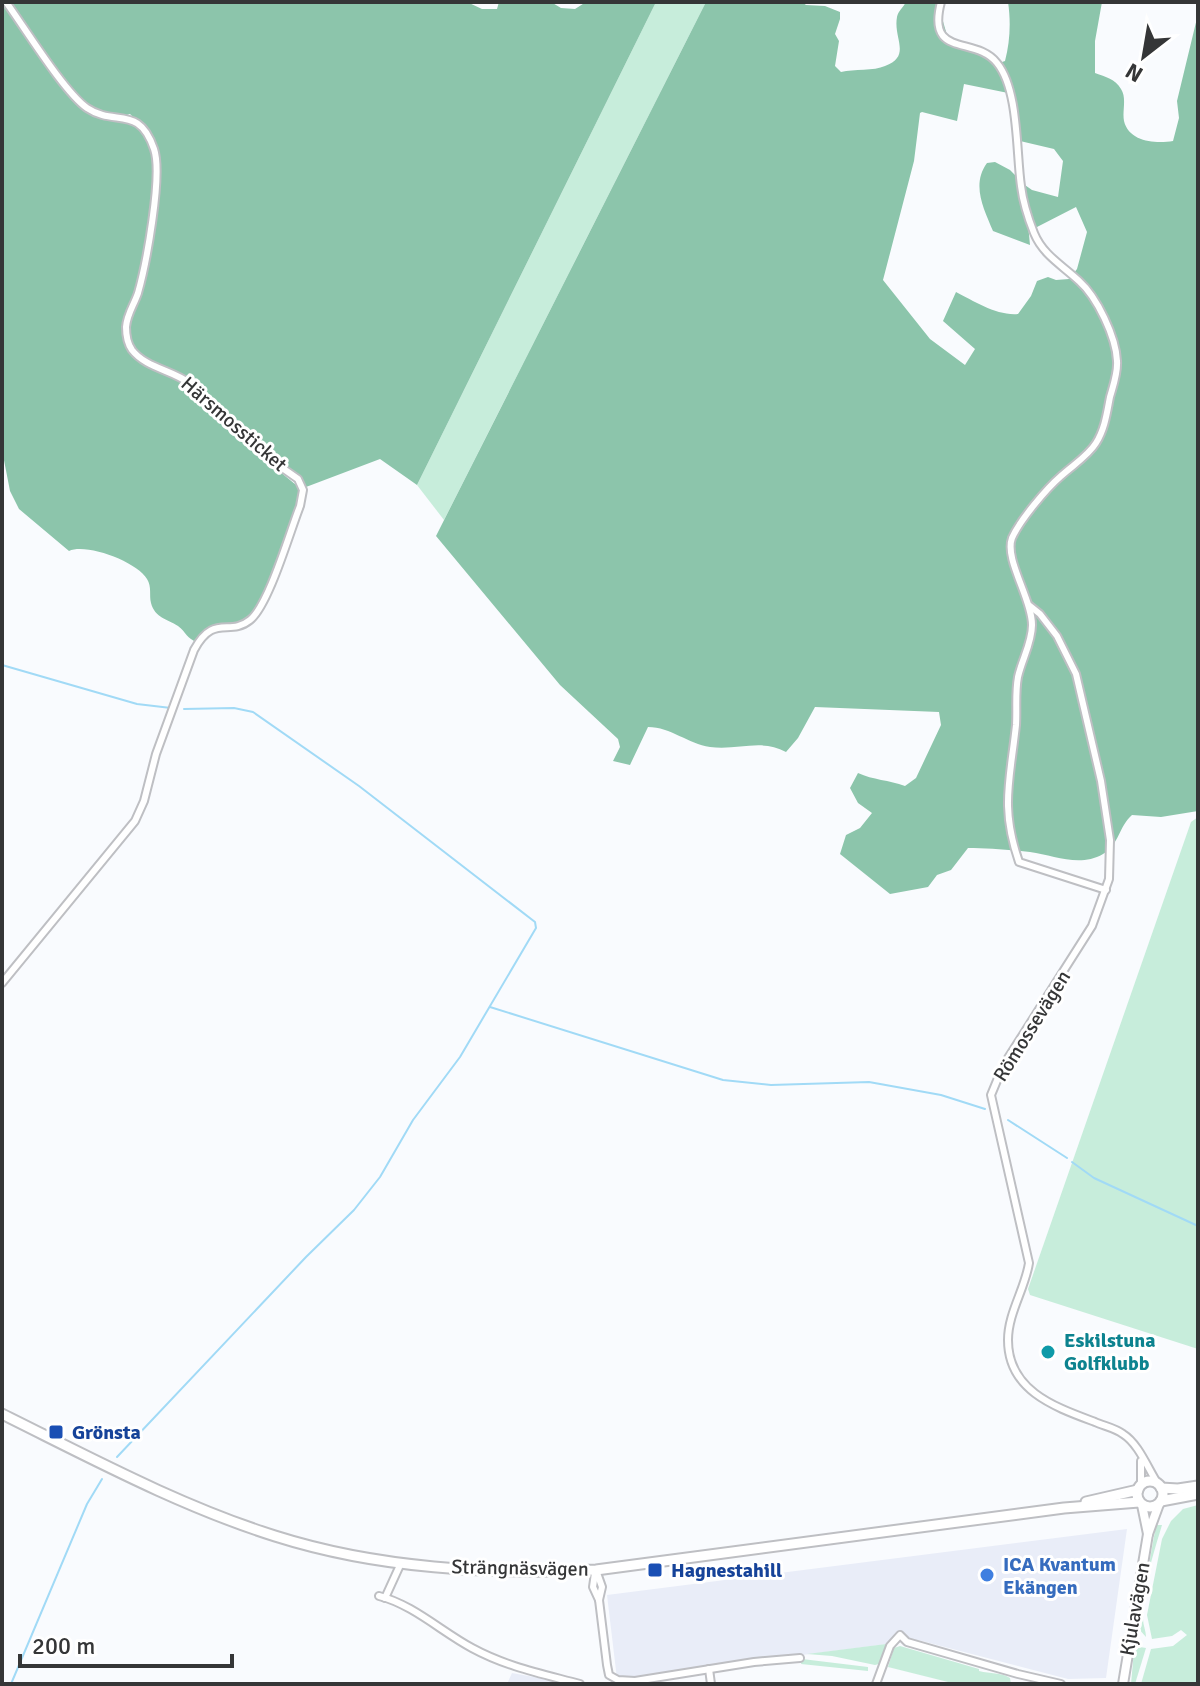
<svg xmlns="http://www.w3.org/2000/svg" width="1200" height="1686" viewBox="0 0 1200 1686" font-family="Signika,sans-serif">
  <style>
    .built { fill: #e9edf8 }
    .green { fill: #c7eddb }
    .forest { fill: #8cc5ab; fill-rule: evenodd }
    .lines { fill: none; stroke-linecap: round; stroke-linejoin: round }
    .stream { stroke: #a1daf6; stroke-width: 2 }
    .minor-casing { stroke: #bebfc3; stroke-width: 10 }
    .tertiary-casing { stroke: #bebfc3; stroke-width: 12 }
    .secondary-casing { stroke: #bebfc3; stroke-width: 13 }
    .minor { stroke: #fff; stroke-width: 6 }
    .tertiary { stroke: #fff; stroke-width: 8 }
    .secondary { stroke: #fff; stroke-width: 9 }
    .culture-dot { fill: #0f9aa8; stroke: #fff; stroke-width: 3 }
    .transit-dot { fill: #1a4fb4; stroke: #fff; stroke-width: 3 }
    .shop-dot { fill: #3f7fe0; stroke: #fff; stroke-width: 3 }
    .labels { text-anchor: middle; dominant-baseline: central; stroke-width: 6; stroke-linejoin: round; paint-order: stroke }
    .street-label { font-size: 20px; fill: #353637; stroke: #fff }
    .culture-label { font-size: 20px; font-weight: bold; fill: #0d838f; stroke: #fff; text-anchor: start }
    .transit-label { font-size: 20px; font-weight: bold; fill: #164399; stroke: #fff; text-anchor: start }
    .shop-label { font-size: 20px; font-weight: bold; fill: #366cbe; stroke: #fff; text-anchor: start }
  </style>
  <rect width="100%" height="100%" fill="#f9fbfe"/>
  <g class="built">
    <polygon points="1127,1529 1106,1678 1068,1679 918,1640 617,1679 607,1595"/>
    <polygon points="512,1673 534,1677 564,1684 507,1684"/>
  </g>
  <g class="green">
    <polygon points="656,2 706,2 444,520 417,485"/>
    <polygon points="1198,817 1198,1349 1030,1295 1028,1289 1191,822"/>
    <polygon points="1198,1505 1198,1684 1141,1684 1151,1649 1173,1646 1187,1635 1181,1630 1172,1636 1152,1639 1147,1615 1162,1539 1171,1521 1183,1509"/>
    <path d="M1156 1525H1162C1154 1552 1141 1591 1143 1619 1143 1625 1146 1631 1146 1637L1138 1628Z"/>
    <polygon points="886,1644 879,1664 875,1665 832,1656 807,1654"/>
    <path d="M900 1646 979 1669V1671C991 1674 1000 1672 1010 1678L1011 1684H956L888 1667 894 1648Z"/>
    <polygon points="1140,1647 1146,1648 1135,1684 1131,1684 1134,1651"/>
    <polygon points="802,1659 868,1667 868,1671 801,1664"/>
  </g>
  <g class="forest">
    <path d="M2 2 80 104 136 124 147 137 157 162 143 271 125 323 133 355 185 381 262 457 301 489V497L258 609C233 634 221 614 197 642 187 639 186 632 178 626 167 619 155 618 151 603 149 595 152 587 147 579 137 562 87 543 69 551L19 509 10 491 2 450Z"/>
    <path d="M9 2H467L482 9H497L499 2H551L561 8 575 9 586 2H656L417 485 380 459 306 487 303 481 264 452 188 377 138 354 132 345 129 323 144 287 161 172 159 154 151 135 130 114C121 118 103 115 94 110 73 100 26 25 9 2Z"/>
    <path d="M706 2H802L806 5 825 6 840 12V19L835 34 839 41 835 66 841 72C854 69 874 71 885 66 912 56 893 38 897 17 898 11 903 8 906 2H945L942 18 947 35C966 46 986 45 1002 62L1005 61C1010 42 1011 22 1008 2H1102L1095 41V73C1106 77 1115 79 1121 89 1127 98 1122 111 1124 121 1129 142 1156 144 1173 141L1179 118 1177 101 1198 14V811L1161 817 1132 815C1119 826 1119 845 1103 854 1079 868 1054 855 1030 852 1011 850 987 848 968 848L951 870 937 875 928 887 890 894 840 854 846 835 860 828 872 813 858 803 850 788 858 773C873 780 889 780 905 786L916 778 941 725 939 712 815 707 798 738 786 752C761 738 737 751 710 747 688 744 671 727 648 727L630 765 613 761 620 747 618 739 560 685 436 536ZM964 84 1013 94 1020 141 1054 149 1063 161 1058 197 1032 190 1022 183 1023 197 1036 231 1037 227 1076 207 1087 232 1077 269 1069 279 1056 280 1048 277 1037 281 1031 296 1018 314C997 316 974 301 956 292L943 321 975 349 965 365 930 339 883 280 914 161 920 113 922 112 957 121Z"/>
    <path d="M995 162 1010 170 1016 176 1019 197 1028 224 1030 245 993 231C984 209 971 185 987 163Z"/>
  </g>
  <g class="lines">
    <g class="stream">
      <polyline points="2,665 137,704 171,708"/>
      <polyline points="490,1007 723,1080 771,1085 869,1082 941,1095 985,1109"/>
      <polyline points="1008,1120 1067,1158"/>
      <polyline points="1072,1162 1094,1178 1198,1226"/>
      <polyline points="117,1457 306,1257 354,1210 380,1177 413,1120 460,1057 536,928 535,922 359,786 253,712 234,708 184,709"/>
      <polyline points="11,1684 87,1504 102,1479"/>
    </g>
    <g class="minor-casing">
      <g id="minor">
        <path d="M941 2C926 59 975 35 997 63 1019 90 1016 152 1021 186 1023 202 1028 218 1034 233 1043 255 1062 265 1079 281 1097 297 1116 337 1117 361 1118 373 1113 386 1110 397 1107 412 1105 429 1096 443 1088 456 1073 465 1061 476 1046 489 1020 520 1012 538 1004 559 1032 599 1032 625 1032 643 1022 659 1018 677 1015 693 1017 709 1016 725 1010 781 1000 807 1019 862L1106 890"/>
        <path d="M1030 606 1040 614 1057 636 1076 674 1101 781 1110 840 1109 879 1092 926 1003 1066 991 1095 1029 1263C1025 1289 1008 1313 1008 1340 1008 1391 1055 1407 1095 1422 1104 1426 1115 1428 1123 1434 1139 1444 1148 1469 1158 1484"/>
        <path d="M2 983 135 821 144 801 156 754 194 650C214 613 229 637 250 620 269 605 290 531 300 506L303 490 298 479 261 453 189 383C172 370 146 368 132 350 127 343 126 336 126 327 127 314 134 305 138 293 146 265 163 175 154 149 139 104 115 127 87 108 64 92 25 28 6 2"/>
        <polyline points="1141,1461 1141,1485"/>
        <polyline points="596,1570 602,1587 599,1600 607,1665 609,1675 618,1680 635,1681 754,1662 800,1658"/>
        <polyline points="595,1573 593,1587 599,1600"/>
        <path d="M379 1596C412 1604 442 1632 472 1648 507 1667 543 1674 580 1684"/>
        <polyline points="385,1598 401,1563"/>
        <polyline points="709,1669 711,1684"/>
        <polyline points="876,1684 890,1646 900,1635 907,1642 1018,1674 1061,1684"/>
      </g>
    </g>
    <g class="tertiary-casing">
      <g id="tertiary">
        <polyline points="1142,1505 1148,1534"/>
        <polyline points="1123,1684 1148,1534 1159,1504"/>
      </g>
    </g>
    <g class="secondary-casing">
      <g id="secondary">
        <path d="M2 1414C91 1458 180 1506 275 1536 379 1569 488 1574 596 1570L1064 1508 1139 1502"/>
        <circle cx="1150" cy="1494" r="13"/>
        <polyline points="1161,1488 1178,1489 1198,1486"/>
        <polyline points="1161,1501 1198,1494"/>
        <polyline points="1086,1502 1138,1490"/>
      </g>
    </g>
    <use href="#minor" class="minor"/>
    <use href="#tertiary" class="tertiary"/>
    <use href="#secondary" class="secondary"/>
  </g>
  <circle class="culture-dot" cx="1048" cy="1352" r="8"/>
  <g class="transit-dot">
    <rect x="48" y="1424" width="16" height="16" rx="4"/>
    <rect x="647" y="1562" width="16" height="16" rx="4"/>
  </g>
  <circle class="shop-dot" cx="987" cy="1575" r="8"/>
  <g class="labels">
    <g class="street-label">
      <text transform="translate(234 424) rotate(41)">Härsmossticket</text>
      <text transform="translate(1032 1026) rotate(-58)">Römossevägen</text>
      <text transform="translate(520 1568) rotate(1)">Strängnäsvägen</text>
      <text transform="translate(1135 1609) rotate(-80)">Kjulavägen</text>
    </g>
    <g class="culture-label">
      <text x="1064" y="1340">Eskilstuna<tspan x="1064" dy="23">Golfklubb</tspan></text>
    </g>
    <g class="transit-label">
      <text x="72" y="1432">Grönsta</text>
      <text x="671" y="1570">Hagnestahill</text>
    </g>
    <g class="shop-label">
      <text x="1003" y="1564">ICA Kvantum<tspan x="1003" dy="23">Ekängen</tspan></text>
    </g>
  </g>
  <rect width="1200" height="1686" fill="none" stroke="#353637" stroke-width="8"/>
  <g transform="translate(1144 56) rotate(211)" stroke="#ffffff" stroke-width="6" paint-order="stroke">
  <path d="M0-6L14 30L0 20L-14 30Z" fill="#353637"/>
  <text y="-12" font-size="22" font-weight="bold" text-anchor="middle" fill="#353637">N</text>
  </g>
  <path d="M20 1654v12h212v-12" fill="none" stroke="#353637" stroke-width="4"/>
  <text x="32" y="1654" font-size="24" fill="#353637" stroke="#ffffff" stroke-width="6" paint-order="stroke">200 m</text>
</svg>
